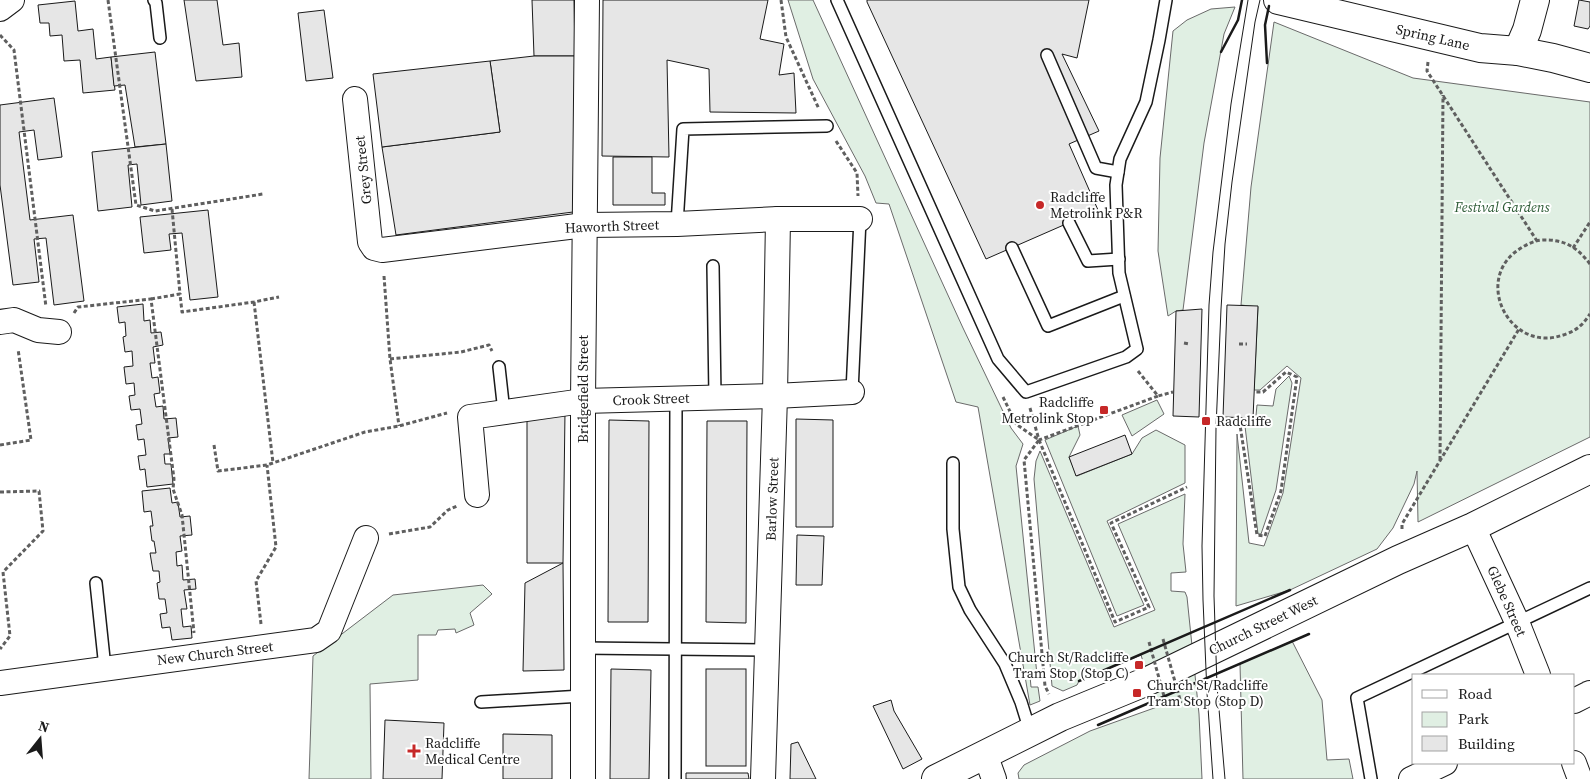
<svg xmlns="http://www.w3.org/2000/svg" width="1590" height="779" viewBox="0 0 1590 779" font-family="'Source Serif 4',serif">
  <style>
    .green { fill: #e0efe3; stroke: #6a6a6a }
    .building { fill: #e6e6e6; stroke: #1a1a1a }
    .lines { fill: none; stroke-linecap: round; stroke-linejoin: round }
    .lane-casing { stroke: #1a1a1a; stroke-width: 14 }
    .street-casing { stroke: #1a1a1a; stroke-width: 26 }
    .secondary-casing { stroke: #1a1a1a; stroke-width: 30 }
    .primary-casing { stroke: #1a1a1a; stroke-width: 30 }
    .path { stroke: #5f5f5f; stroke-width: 3; stroke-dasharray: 4 2.5; stroke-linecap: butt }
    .lane { stroke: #fff; stroke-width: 11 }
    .street { stroke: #fff; stroke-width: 24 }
    .secondary { stroke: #fff; stroke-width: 28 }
    .primary { stroke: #fff; stroke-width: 28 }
    .tram { stroke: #1a1a1a; stroke-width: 1 }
    .path-bridge { stroke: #5f5f5f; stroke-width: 3; stroke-dasharray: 4 2.5; stroke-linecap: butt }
    .wall { stroke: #1a1a1a; stroke-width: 2.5 }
    .poi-dot { fill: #c62828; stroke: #fff; stroke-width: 2 }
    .labels { text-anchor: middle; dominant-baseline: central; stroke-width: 4; stroke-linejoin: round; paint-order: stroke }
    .street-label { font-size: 14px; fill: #1a1a1a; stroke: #fff }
    .poi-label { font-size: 14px; fill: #1a1a1a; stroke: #fff; text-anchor: start }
    .park-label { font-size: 14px; font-style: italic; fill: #2b5a34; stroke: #fff }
  </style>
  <rect width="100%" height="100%" fill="#fff"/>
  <g class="green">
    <polygon points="788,0 813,0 963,328 1011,428 1023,444 1016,466 1037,675 1030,676 1031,687 1038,687 1040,701 1030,705 978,407 956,402 889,204 876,203 865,176 813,79"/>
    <polygon points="1235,7 1224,34 1204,143 1183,310 1176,311 1168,316 1158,251 1160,158 1173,31 1187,20 1211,9"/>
    <polygon points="1274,22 1413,78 1590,102 1590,437 1418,522 1417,471 1414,484 1393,528 1377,549 1290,590 1236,606 1237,434 1249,543 1264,546 1283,493 1301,378 1287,366 1260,390 1254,390 1258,307 1241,305 1251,187"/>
    <polygon points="1289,376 1292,383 1276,490 1261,534 1258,534 1245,426 1255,426 1257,405 1273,406 1276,389"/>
    <polygon points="1157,400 1164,414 1132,436 1122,415"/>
    <polygon points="1078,426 1080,435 1069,457 1077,476 1132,454 1142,438 1156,430 1185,445 1185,483 1107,521 1144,605 1117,616 1045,440"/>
    <polygon points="1040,451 1114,627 1155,610 1118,524 1185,494 1183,544 1186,572 1171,573 1171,591 1185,592 1187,597 1199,714 1202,779 1019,779 1018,773 1024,765 1090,731 1157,707 1141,655 1079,681 1077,685 1063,691 1052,686 1034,479 1036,461"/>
    <polygon points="483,585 492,594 470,613 474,625 456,633 455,629 438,630 436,635 418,635 418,680 370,684 371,779 309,779 313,656 393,595"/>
    <polygon points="1292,641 1322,700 1327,760 1349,759 1353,779 1243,779 1240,664"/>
  </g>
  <g class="building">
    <polygon points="184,0 217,0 223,45 239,43 242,77 196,81"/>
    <polygon points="532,0 574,0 575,56 534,56"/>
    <polygon points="603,0 768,0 760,39 784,44 779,75 794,73 796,113 710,112 709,69 667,60 669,157 602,156"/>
    <polygon points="867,0 1089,0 1077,58 1062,54 1099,131 1069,144 1098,210 986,259 867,2"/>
    <polygon points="1579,0 1590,2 1590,26 1588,29 1574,26"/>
    <polygon points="75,1 78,31 93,29 96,59 111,57 115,90 83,93 80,60 64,61 62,35 50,36 49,23 40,23 38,5"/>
    <polygon points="324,10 333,78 306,81 298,13"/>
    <polygon points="155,52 166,144 135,147 125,85 114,86 111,57"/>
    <polygon points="534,56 575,56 573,212 396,235 382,147 500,132 490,61"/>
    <polygon points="490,61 500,132 382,147 373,74"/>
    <polygon points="54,98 62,157 38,160 34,130 19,132 30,220 73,215 84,301 54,305 46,238 34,239 39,282 13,285 0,185 0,105"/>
    <polygon points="166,144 172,201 141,205 137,164 128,165 132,207 98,211 92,152"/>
    <polygon points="613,157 652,157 652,193 665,193 665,205 613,205"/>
    <polygon points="208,210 218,297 190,300 182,233 169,234 171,250 144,253 140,217"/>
    <polygon points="143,304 144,321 150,320 151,333 161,332 163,345 153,347 155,363 150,363 152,378 158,377 160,393 154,394 156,407 163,406 164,419 176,418 178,437 168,438 170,454 164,454 165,464 171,464 173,484 147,487 145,469 140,470 138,456 146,455 144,439 138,440 136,425 142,424 140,409 131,410 129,396 135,395 134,383 126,384 124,367 133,366 132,351 125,352 123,337 126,336 125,322 119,323 117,307"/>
    <polygon points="1227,305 1258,306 1253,418 1223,417"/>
    <polygon points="1202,309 1199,417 1173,416 1176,311"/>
    <polygon points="565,412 563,563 527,563 527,418"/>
    <polygon points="796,419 833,420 833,527 796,527"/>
    <polygon points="609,420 649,421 648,622 608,622"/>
    <polygon points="707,421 747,421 746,623 706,622"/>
    <polygon points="1125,435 1132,454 1076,476 1069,457"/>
    <polygon points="170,488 172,503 178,502 180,517 190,516 192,535 180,536 182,551 176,552 177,566 182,565 183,580 195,579 196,589 184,590 187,609 181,609 183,627 191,626 192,638 172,640 170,627 162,628 160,614 167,613 165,599 159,599 157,583 160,582 159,571 153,571 150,553 156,553 154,541 152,541 150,526 153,526 151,511 144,512 142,491"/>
    <polygon points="797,535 824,536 822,585 796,585"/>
    <polygon points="563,563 564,670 523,671 525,583"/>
    <polygon points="611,669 651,670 649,779 610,779"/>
    <rect x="706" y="669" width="40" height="97"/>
    <polygon points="891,700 894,711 922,759 903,769 873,706"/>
    <polygon points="385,720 444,723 442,779 383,779"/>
    <polygon points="503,734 552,735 552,779 503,779"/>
    <polygon points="798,742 816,779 790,779 791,744"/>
    <polygon points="686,773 748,773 749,779 686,779"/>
  </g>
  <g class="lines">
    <g class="lane-casing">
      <g id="lane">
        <polyline points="154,0 156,3 160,38"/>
        <polyline points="837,0 998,359 1026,392 1126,357 1137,349 1119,273 1116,185 1120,159 1146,102 1159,40 1166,0"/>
        <polyline points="1047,55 1096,168 1118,172"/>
        <polyline points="1069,223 1088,261 1119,259"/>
        <polyline points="677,224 683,129 827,126"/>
        <polyline points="1012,248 1048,326 1124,296"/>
        <polyline points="713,266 715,397"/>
        <polyline points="499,367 504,412"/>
        <polyline points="852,392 860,219"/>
        <polyline points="953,463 953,529 959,587 970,610 1005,664 1021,702 1030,731"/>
        <polyline points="96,583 105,668"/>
        <polyline points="582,648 767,650"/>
        <polyline points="481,702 582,696"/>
        <polyline points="675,779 676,398"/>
        <polyline points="1371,779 1357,698 1590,588"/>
      </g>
    </g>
    <g class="street-casing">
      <g id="street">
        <polyline points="0,9 12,0"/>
        <polyline points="355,99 370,242 374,248 382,250 585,225 677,224 778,219 860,219"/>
        <polyline points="0,322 14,320 38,330 59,332"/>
        <polyline points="477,495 470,417 583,401 775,396 852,392"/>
        <polyline points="1473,527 1517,622 1538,675"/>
        <polyline points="0,683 316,640 329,631 366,538"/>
        <polyline points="1574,701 1590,693"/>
        <polyline points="985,754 994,779"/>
        <polyline points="1574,763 1580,779"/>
        <polyline points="583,779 583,401 587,0"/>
        <polyline points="763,779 775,396 778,219"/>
        <polyline points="1411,779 1445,763"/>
      </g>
    </g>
    <g class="secondary-casing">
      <g id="secondary">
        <polyline points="1518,51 1527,30 1535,0"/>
        <polyline points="936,779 1060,717 1150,680 1398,560 1473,527 1590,469"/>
      </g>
    </g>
    <g class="primary-casing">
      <polyline id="primary" points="1278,0 1480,48 1518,51 1553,58 1590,68"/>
    </g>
    <g class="path">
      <polyline points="108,0 136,205 155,211 263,194"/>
      <polyline points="781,0 786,37 819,109"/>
      <polyline points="0,35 14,50 46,307"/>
      <polyline points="1428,62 1427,71 1537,241"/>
      <polyline points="836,141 857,173 858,196"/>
      <polyline points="172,209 180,294"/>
      <polyline points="1573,248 1590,222"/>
      <path d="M1590 264C1577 247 1564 239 1542 240 1531 241 1522 247 1514 253 1477 284 1509 347 1556 337 1564 335 1574 332 1580 326 1584 323 1587 318 1590 314"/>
      <polyline points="384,276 390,359 399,426"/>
      <polyline points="151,299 180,294 182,312 254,302 279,297"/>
      <polyline points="254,302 273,463"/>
      <polyline points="74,313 78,307 151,299 174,479 173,489 182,515 194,633"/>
      <polyline points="1184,343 1189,344"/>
      <polyline points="1239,344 1247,344"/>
      <polyline points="390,359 461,352 489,345 492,351"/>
      <polyline points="1138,371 1158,396 1173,392"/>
      <polyline points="1003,397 1016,424 1039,440 1024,460 1045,686 1049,694"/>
      <polyline points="1030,408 1039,440 1158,396"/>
      <polyline points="1236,424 1240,425 1257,535 1265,536 1281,491 1297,377 1286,372 1263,392 1255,392"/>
      <polyline points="1039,440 1115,622 1149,607 1111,523 1187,487"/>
      <polyline points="0,445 31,440 18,349"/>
      <polyline points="214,445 218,471 267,465 365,432 399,426 447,413"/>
      <polyline points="1440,460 1443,95"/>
      <polyline points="0,492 39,491 43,531 3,572 10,636 0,649"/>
      <polyline points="1402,529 1402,524 1519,329"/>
      <polyline points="389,534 430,527 448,510 457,506"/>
      <polyline points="261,624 256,581 276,547 267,465"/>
    </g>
    <use href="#lane" class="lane"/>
    <use href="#street" class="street"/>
    <use href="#secondary" class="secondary"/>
    <use href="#primary" class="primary"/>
    <g class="tram">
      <polyline points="1213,779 1207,693 1203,600 1202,546 1209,305 1213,252 1231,104 1248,0"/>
      <polyline points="1225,779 1217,686 1214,596 1216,428 1221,309 1225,244 1232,182 1255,22 1260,0"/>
    </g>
    <g class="path-bridge">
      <polyline points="1163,639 1181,703"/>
      <polyline points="1149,642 1167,707"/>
    </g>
    <g class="wall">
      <polyline points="1221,52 1238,20 1242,0"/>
      <polyline points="1267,63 1265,25 1269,6"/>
      <polyline points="1079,681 1290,590"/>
      <polyline points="1098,725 1309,634"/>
    </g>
  </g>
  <g class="poi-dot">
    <circle cx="1040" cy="205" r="5"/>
    <rect x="1099" y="405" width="10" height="10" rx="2.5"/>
    <rect x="1201" y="416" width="10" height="10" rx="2.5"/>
    <rect x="1134" y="660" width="10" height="10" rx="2.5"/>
    <rect x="1132" y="688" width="10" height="10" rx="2.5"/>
    <path d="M411.5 743.5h5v5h5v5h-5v5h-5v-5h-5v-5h5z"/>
  </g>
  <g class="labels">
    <g class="street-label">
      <text transform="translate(1433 37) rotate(13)">Spring Lane</text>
      <text transform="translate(363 170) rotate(-96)">Grey Street</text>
      <text transform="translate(612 226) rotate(-2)">Haworth Street</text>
      <text transform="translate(583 389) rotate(-90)">Bridgefield Street</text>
      <text transform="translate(651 399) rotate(-2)">Crook Street</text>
      <text transform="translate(772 499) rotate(-88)">Barlow Street</text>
      <text transform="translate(1507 601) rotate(66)">Glebe Street</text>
      <text transform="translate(1263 625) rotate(-26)">Church Street West</text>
      <text transform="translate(215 653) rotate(-7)">New Church Street</text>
    </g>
    <g class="poi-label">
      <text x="1050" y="197">Radcliffe<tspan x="1050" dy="16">Metrolink P&amp;R</tspan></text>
      <text x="1094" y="402" text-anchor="end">Radcliffe<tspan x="1094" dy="16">Metrolink Stop</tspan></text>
      <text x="1216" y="421">Radcliffe</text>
      <text x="1129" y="657" text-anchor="end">Church St/Radcliffe<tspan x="1129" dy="16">Tram Stop (Stop C)</tspan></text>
      <text x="1147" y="685">Church St/Radcliffe<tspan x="1147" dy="16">Tram Stop (Stop D)</tspan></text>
      <text x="425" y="743">Radcliffe<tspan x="425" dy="16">Medical Centre</tspan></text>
    </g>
    <g class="park-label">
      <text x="1502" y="207">Festival Gardens</text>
    </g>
  </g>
  <rect x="1412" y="674" width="162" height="90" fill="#ffffff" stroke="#a3a3a3"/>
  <rect x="1422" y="690" width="25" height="8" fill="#ffffff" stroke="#a3a3a3"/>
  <text x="1458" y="699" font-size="15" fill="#1a1a1a">Road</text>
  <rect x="1422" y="712" width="25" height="15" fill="#e0efe3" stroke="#a3a3a3"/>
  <text x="1458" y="724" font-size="15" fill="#1a1a1a">Park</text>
  <rect x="1422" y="736" width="25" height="15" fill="#e6e6e6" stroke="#a3a3a3"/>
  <text x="1458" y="749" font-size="15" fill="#1a1a1a">Building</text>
  <g transform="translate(40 739) rotate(17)" stroke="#ffffff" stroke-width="4" paint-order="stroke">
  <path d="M0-4L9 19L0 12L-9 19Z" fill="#1a1a1a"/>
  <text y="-8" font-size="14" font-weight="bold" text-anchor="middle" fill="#1a1a1a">N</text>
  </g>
</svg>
